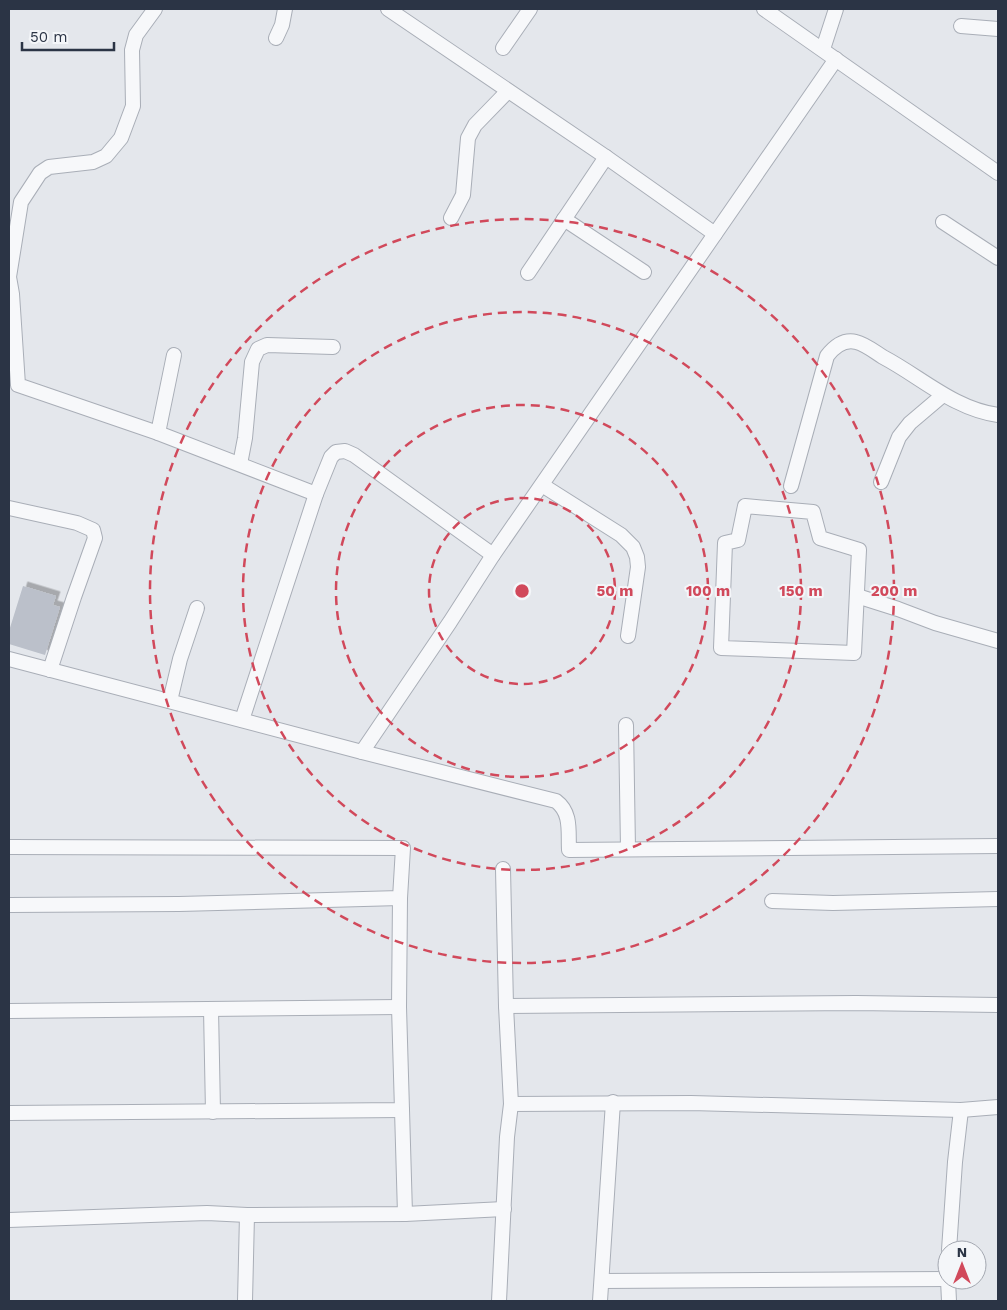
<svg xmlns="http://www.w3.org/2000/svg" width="1007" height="1310" viewBox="0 0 1007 1310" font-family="'Work Sans',sans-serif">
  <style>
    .building { fill: #bbc0ca; filter: url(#shadow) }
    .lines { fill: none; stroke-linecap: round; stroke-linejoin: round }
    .minor-casing { stroke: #a9aeb7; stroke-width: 16 }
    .minor { stroke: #f7f8fa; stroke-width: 14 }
    .ring { fill: none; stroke: #d1495b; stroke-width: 2.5; stroke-dasharray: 9 6 }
    .centre { fill: #d1495b; stroke: #f4f6f9; stroke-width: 2.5 }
    .ring-label { font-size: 15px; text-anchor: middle; font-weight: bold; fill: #d1495b; stroke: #f4f6f9; stroke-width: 4; stroke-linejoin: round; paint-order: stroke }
  </style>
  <defs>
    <filter id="shadow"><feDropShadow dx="4.5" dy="-4.5" stdDeviation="0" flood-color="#0004"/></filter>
  </defs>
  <rect width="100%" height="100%" fill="#e4e7ec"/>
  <polygon class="building" points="23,586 56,596 53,605 60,607 45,655 9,644 9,631"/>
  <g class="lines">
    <g class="minor-casing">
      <g id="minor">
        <polyline points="155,9 136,35 132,50 133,106 121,138 106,156 93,162 49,167 40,173 21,202 9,277 12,294 18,385 158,433 316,494"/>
        <polyline points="388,9 606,157 715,234 836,59"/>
        <polyline points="764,9 998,173"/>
        <polyline points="961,26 998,29"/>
        <polyline points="276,38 282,25 285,9"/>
        <polyline points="503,48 530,9"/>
        <polyline points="823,49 836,9"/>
        <polyline points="451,218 463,195 468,138 475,125 508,91"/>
        <polyline points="564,219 644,272"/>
        <polyline points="943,222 998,258"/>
        <polyline points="528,273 606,157"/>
        <polyline points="158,433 174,355"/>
        <polyline points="240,464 245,438 252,362 258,349 267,345 333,347"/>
        <polyline points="881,482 899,437 910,423 943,395"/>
        <polyline points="542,485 621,535 633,547 637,557 638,567 628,636"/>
        <path d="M791 486 827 356C834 347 844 339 856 342 865 344 875 352 883 357 921 377 954 409 998 415"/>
        <polygon points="745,506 813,512 820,538 859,550 854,653 721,648 725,543 738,540"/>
        <polyline points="9,508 77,523 93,530 95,538 74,597 50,670"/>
        <polyline points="857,596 898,609 935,623 998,641"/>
        <path d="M9 659 362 752 556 801C572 813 568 832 569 850L998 846"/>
        <polyline points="170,701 180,659 197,608"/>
        <polyline points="242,720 316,494 331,457 336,452 345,451 354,455 493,555"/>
        <polyline points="626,725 628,849"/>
        <polyline points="362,752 450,622 493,555 715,234"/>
        <polyline points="9,847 403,848 400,898 179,904 9,905"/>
        <polyline points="772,901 833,903 998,899"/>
        <polyline points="506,1006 856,1003 998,1005"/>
        <polyline points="211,1009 213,1112"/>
        <polyline points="9,1011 399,1007"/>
        <polyline points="511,1104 691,1103 961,1110 998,1107"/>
        <polyline points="402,1110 405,1214"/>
        <polyline points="9,1113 402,1110 399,1007 400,898"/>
        <polyline points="9,1220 207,1213 247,1215 405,1214 504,1209"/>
        <polyline points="949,1250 955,1162 961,1110"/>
        <polyline points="948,1280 949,1301"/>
        <polyline points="602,1281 947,1279"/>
        <polyline points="245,1301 247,1215"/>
        <polyline points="499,1301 507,1137 511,1104 506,1006 503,869"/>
        <polyline points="600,1301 613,1102"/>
      </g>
    </g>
    <use href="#minor" class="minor"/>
  </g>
  <g class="ring">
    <circle cx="522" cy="591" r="93"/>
    <circle cx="522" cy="591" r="186"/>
    <circle cx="522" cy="591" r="279"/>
    <circle cx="522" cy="591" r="372"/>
  </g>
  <circle cx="522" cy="591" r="8" class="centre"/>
  <g class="ring-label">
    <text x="615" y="596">50 m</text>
    <text x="708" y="596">100 m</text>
    <text x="801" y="596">150 m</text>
    <text x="894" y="596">200 m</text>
  </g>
  <rect width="1007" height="1310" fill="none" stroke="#2b3445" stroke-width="20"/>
  <g transform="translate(962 1265)"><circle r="24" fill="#f4f6f9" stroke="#a4a8b1"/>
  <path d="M0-4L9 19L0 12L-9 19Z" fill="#d1495b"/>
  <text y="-8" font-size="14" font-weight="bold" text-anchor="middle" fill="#2b3445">N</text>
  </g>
  <path d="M22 42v8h92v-8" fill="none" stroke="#2b3445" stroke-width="2.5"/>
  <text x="30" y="42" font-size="15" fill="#2b3445" stroke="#f4f6f9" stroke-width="4" paint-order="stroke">50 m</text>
</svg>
